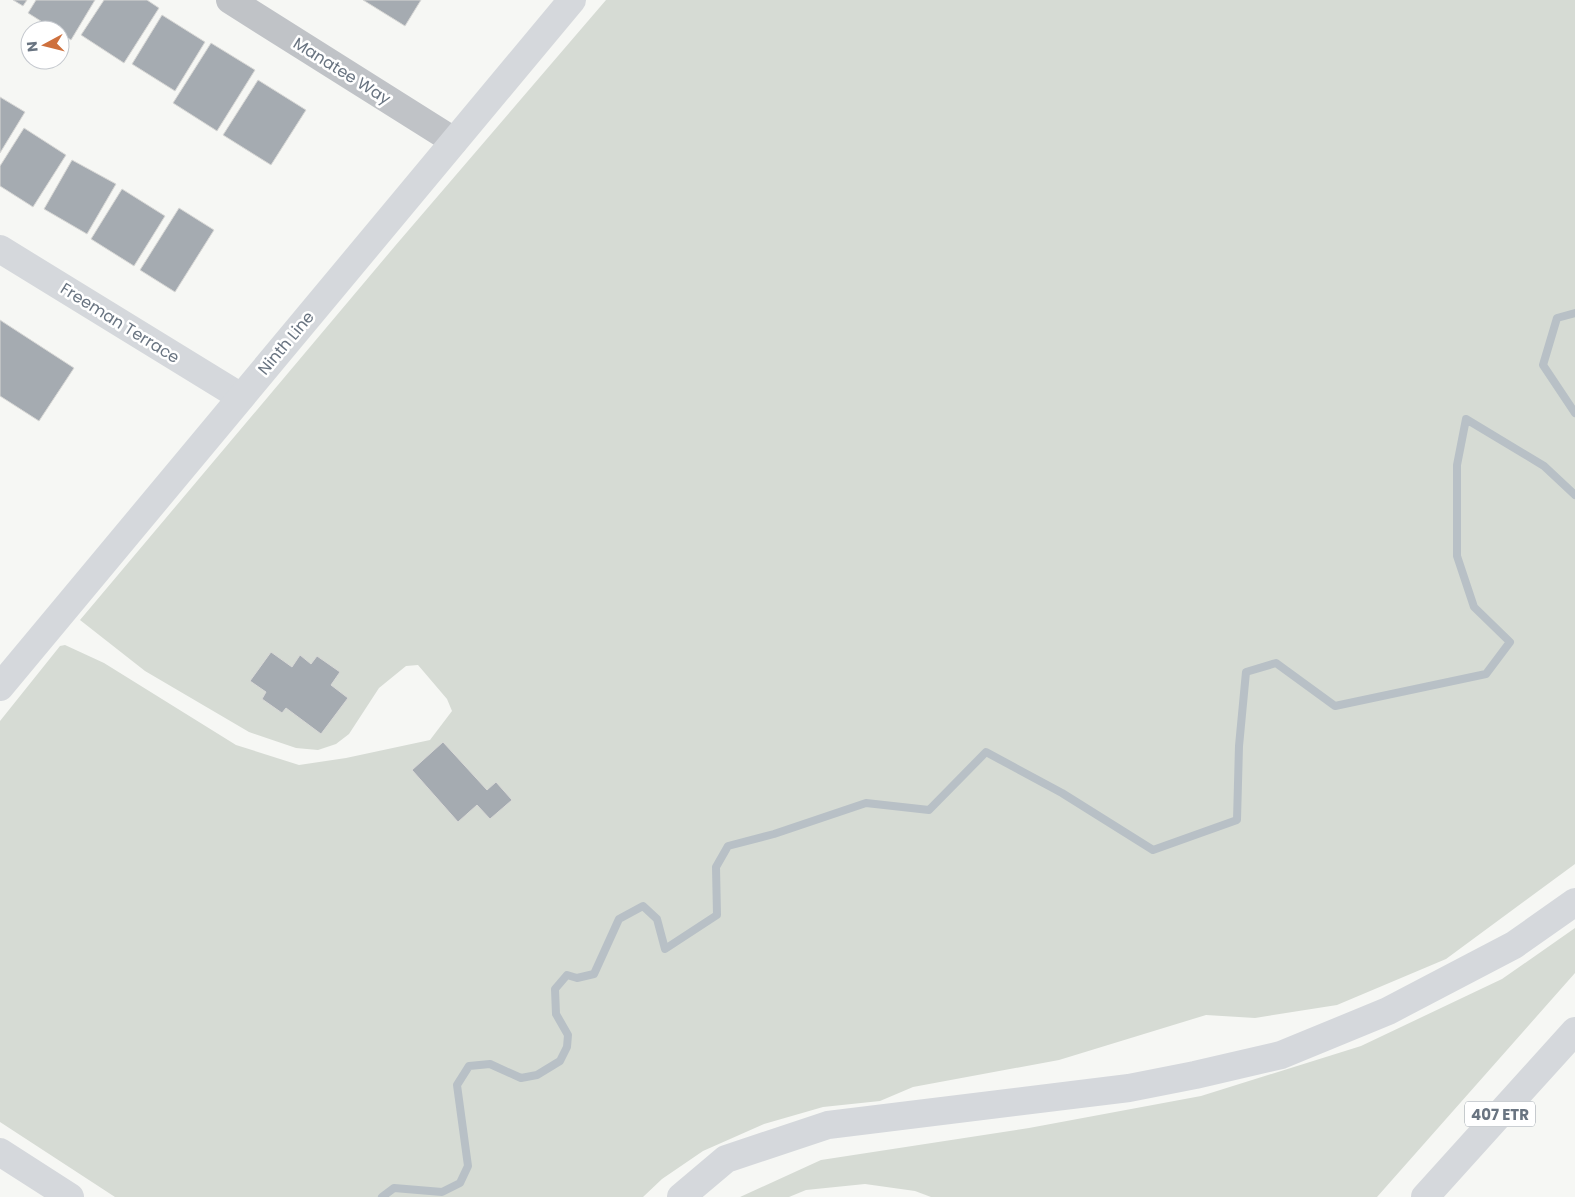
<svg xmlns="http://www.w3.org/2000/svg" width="1575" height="1197" viewBox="0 0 1575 1197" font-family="Poppins,sans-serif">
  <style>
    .green { fill: #d6dbd4 }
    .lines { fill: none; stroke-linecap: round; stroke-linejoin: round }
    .stream { stroke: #b8c0c6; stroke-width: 8 }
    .building { fill: #a5abb1; stroke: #d8d8d6 }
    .street { stroke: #c0c3c7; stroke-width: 28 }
    .secondary { stroke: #d5d8dc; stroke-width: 28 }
    .highway { stroke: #d5d8dc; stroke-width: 28 }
    .labels { text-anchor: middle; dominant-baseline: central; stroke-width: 5; stroke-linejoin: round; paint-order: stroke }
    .shield { fill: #fff; stroke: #969ea7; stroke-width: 1 }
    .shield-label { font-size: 15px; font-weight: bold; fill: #697481 }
    .street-label { font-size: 16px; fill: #697481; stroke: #fff }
  </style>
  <rect width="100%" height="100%" fill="#f6f7f4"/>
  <g class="green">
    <polygon points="606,0 1575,0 1575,864 1446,959 1337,1005 1255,1018 1206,1015 1059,1060 913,1087 880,1101 823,1107 764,1124 703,1151 662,1179 643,1197 115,1197 0,1122 0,721 60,646 65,645 104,663 236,745 299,765 346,758 430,740 452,711 447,699 418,665 406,666 379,688 349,734 336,744 318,750 296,748 249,732 145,671 80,620 395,246"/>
    <polygon points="1575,928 1575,973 1377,1197 931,1197 915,1191 865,1184 806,1190 789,1197 740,1197 821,1160 1029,1128 1201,1096 1361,1046 1502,979"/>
  </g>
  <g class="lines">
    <g class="stream">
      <polyline points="1575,313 1557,318 1543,365 1575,413"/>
      <polyline points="382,1197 394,1188 442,1192 460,1183 468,1166 457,1085 469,1066 490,1064 521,1078 537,1075 560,1061 567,1047 568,1035 556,1014 555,989 567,975 577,978 594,974 619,919 643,906 657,919 665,949 717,915 716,867 728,846 774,834 866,803 929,810 986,752 1062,793 1153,850 1237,820 1239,746 1246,672 1276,663 1335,706 1486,674 1510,642 1474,607 1457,556 1457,465 1466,419 1544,466 1575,495"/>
    </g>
  </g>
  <g class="building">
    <polygon points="13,0 27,0 23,6"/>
    <polygon points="36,0 95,0 71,40 60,33 60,30 55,30 28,13"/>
    <polygon points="104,0 147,0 159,8 124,63 81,35"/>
    <polygon points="363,0 421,0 405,26"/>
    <polygon points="162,15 205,42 175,91 132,64"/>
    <polygon points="211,43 255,70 217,131 173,103"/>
    <polygon points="258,80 306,110 271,165 223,135"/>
    <polygon points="0,97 25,112 0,153"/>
    <polygon points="24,128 66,155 33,207 0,186 0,166"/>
    <polygon points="72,160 116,184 87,234 44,209"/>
    <polygon points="122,189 165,216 134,266 91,239"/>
    <polygon points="179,208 214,230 175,292 140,270"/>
    <polygon points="0,320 74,368 39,421 0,396"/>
    <polygon points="271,652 292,667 300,655 311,664 317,656 340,672 331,685 348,698 321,734 286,708 282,713 262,699 266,692 250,681"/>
    <polygon points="443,742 487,790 496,782 512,800 490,819 477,805 458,822 412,770"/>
  </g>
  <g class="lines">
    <polyline class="street" points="230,0 454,141"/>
    <g class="secondary">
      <polyline points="0,249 241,397"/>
      <polyline points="0,687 572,0"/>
      <polyline points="0,1152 70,1197"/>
    </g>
    <g class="highway">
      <polyline points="681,1197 726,1159 828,1125 1129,1088 1195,1075 1281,1055 1388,1011 1514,945 1575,902"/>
      <polyline points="1425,1197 1575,1031"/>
    </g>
  </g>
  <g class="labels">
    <rect class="shield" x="1465" y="1101.5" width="70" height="25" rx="4"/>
    <g class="shield-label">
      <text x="1500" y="1114">407 ETR</text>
    </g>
    <g class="street-label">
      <text transform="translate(342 71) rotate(32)">Manatee Way</text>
      <text transform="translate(120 323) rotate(32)">Freeman Terrace</text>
      <text transform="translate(286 343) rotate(-50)">Ninth Line</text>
    </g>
  </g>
  <g transform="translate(45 45) rotate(263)"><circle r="24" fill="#ffffff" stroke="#c3c7cd"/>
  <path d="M0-4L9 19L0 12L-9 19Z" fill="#ce703d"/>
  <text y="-8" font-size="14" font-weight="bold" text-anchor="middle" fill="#697481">N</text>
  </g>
</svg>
